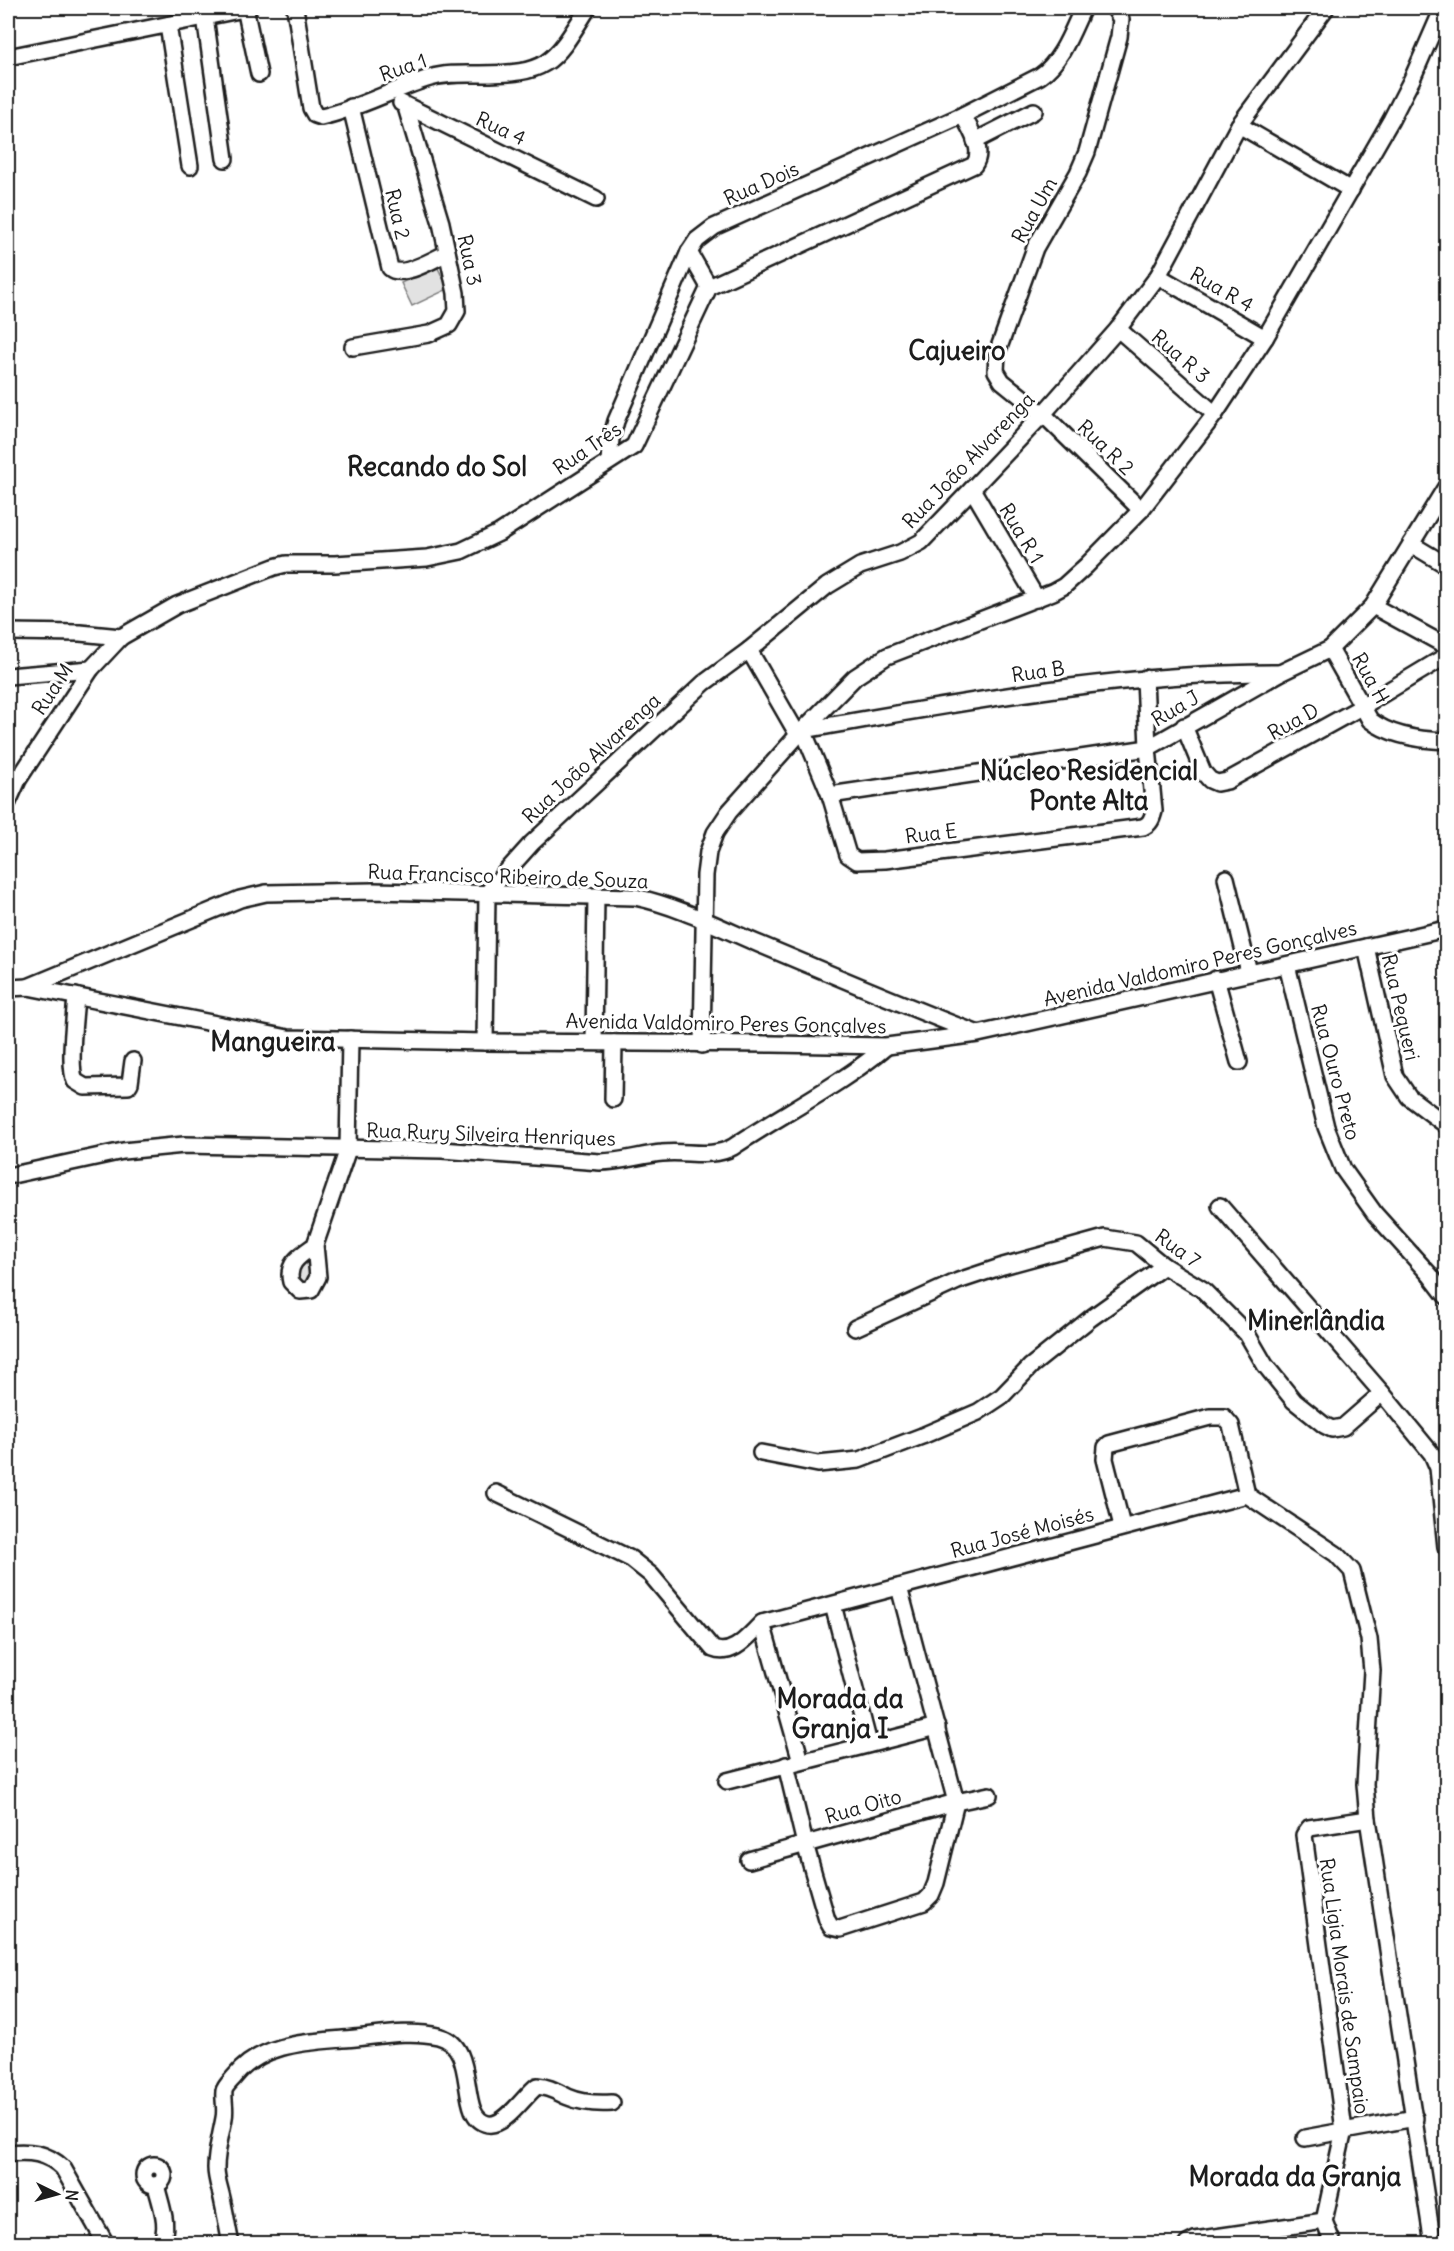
<svg xmlns="http://www.w3.org/2000/svg" width="1454" height="2251" viewBox="0 0 1454 2251" font-family="Delius,sans-serif">
  <style>
    .green { fill: #e2e2e2; stroke: #7f7f7f; stroke-width: 1.5 }
    .lines { fill: none; stroke-linecap: round; stroke-linejoin: round }
    .minor-casing { stroke: #1c1c1c; stroke-width: 20 }
    .minor { stroke: #fff; stroke-width: 15 }
    .labels { text-anchor: middle; dominant-baseline: central; stroke-width: 6; stroke-linejoin: round; paint-order: stroke }
    .street-label { font-size: 20px; fill: #1c1c1c; stroke: #fff }
    .district-label { font-size: 26px; font-weight: bold; fill: #1c1c1c; stroke: #fff }
  </style>
  <rect width="100%" height="100%" fill="#fff"/>
  <filter id="ink" filterUnits="userSpaceOnUse"><feTurbulence type="fractalNoise" baseFrequency=".0167" numOctaves="2"/><feDisplacementMap in="SourceGraphic" scale="12" xChannelSelector="R" yChannelSelector="G"/><feConvolveMatrix kernelMatrix="1 2 1 2 8 2 1 2 1" color-interpolation-filters="sRGB"/></filter>
  <g filter="url(#ink)">
    <g class="green">
      <polygon points="437,266 448,289 412,306 401,283"/>
      <polygon points="313,1250 310,1284 301,1285 293,1274"/>
    </g>
    <g class="lines">
      <g class="minor-casing">
        <g id="minor">
          <polyline points="245,8 259,74"/>
          <path d="M295 8 311 108 315 115 321 117C358 109 393 89 430 78 446 73 463 74 480 74 549 74 553 64 588 8"/>
          <polyline points="1114,8 1121,19 1119,37 1087,152 1078,173 1035,248 997,353 996,371 1002,381 1043,414 1141,510"/>
          <polyline points="205,17 225,159"/>
          <polyline points="168,25 190,166"/>
          <polyline points="8,57 249,8"/>
          <polyline points="401,103 596,199"/>
          <path d="M351 107 390 268C402 279 434 259 447 253"/>
          <polyline points="1239,125 1351,190"/>
          <polyline points="975,141 1034,111"/>
          <polyline points="689,252 709,287"/>
          <polyline points="1158,276 1265,338"/>
          <polyline points="1118,329 1215,414"/>
          <polyline points="353,347 429,334 449,325 457,311 456,293 441,223 406,107"/>
          <path d="M609 461 611 439 616 421 689 252 697 240 714 227 963 115 1040 76C1062 61 1072 31 1083 8"/>
          <polyline points="972,489 1037,599"/>
          <polyline points="1411,544 1446,565"/>
          <polyline points="1373,606 1446,646"/>
          <path d="M8 632 80 633 121 637 177 605 274 567 286 564H335L427 558 461 551 499 533 634 446 709 287 974 165C985 150 970 130 963 115"/>
          <path d="M1330 649 1370 720C1390 736 1421 740 1446 741"/>
          <polyline points="749,650 798,735"/>
          <polyline points="8,676 91,669"/>
          <path d="M1145 678 1148 748 1154 811C1152 819 1150 824 1143 827L885 860 857 861 848 855 830 795 803 730C961 703 1119 672 1280 673"/>
          <polyline points="1184,726 1203,772 1210,780 1217,783 1227,781 1363,706 1446,656"/>
          <polyline points="830,795 1148,748 1280,673 1330,649 1373,606 1446,487"/>
          <polyline points="8,802 18,780 91,669 121,637"/>
          <polyline points="1226,878 1249,972"/>
          <polyline points="1366,947 1395,1076 1409,1097 1446,1125"/>
          <polyline points="1287,965 1326,1127 1343,1169 1375,1214 1430,1275 1446,1296"/>
          <polyline points="1216,979 1239,1062"/>
          <path d="M28 987 240 899 266 893 373 891 635 897C678 906 719 927 759 944 831 974 902 1005 976 1033"/>
          <polyline points="8,988 28,987 288,1038 485,1042 772,1044 887,1046 978,1034 1446,929"/>
          <path d="M76 996C75 1015 68 1065 75 1081L85 1087 128 1086 130 1083 133 1061"/>
          <polyline points="485,1042 487,893 532,843 704,683 749,650 827,586 860,566 900,553 921,542 972,489 1043,414 1118,329 1158,276 1239,125 1326,8"/>
          <polyline points="594,1042 596,896"/>
          <polyline points="702,1045 705,875 708,852 715,833 729,812 798,735 855,677 887,656 1053,592 1064,586 1086,566 1141,510 1215,414 1265,338 1391,120 1412,79 1443,8"/>
          <polyline points="613,1099 614,1043"/>
          <path d="M8 1176 123 1151 184 1145 442 1150 600 1162C622 1162 641 1155 662 1153 685 1150 712 1159 733 1147 784 1113 839 1086 887 1046"/>
          <polyline points="1220,1206 1382,1393 1432,1454 1438,1468 1446,1547"/>
          <path d="M315 1245C301 1255 286 1263 291 1282L300 1291 311 1290 318 1277 315 1245 348 1149 350 1039"/>
          <polyline points="855,1328 958,1281 1003,1266 1105,1238 1136,1243 1164,1266 1202,1289 1247,1334 1265,1365 1294,1401 1324,1425 1332,1429 1343,1427 1382,1393"/>
          <polyline points="761,1453 818,1464 859,1460 922,1436 978,1412 1002,1396 1031,1366 1091,1318 1164,1266"/>
          <path d="M496 1493 631 1559 651 1575 713 1649C733 1657 748 1636 762 1623L1247 1495 1336 1554 1352 1571 1369 1639 1372 1671 1365 1784 1368 1819 1433 2244"/>
          <polyline points="1122,1526 1105,1459 1106,1447 1109,1444 1210,1417 1224,1417 1231,1425 1247,1495"/>
          <polyline points="833,1605 869,1744"/>
          <polyline points="762,1623 801,1761"/>
          <polyline points="786,1765 805,1844 827,1920 831,1927 840,1929 924,1902 931,1895 936,1883 956,1802 899,1587"/>
          <polyline points="727,1781 937,1727"/>
          <polyline points="749,1860 956,1802 989,1795"/>
          <polyline points="1305,2138 1415,2118"/>
          <path d="M8 2153C30 2151 46 2152 63 2168L106 2244"/>
          <circle cx="154" cy="2175" r="10"/>
          <path d="M156 2185C160 2203 171 2227 160 2244"/>
          <path d="M231 2244C228 2230 226 2217 223 2203 221 2191 216 2180 216 2168 216 2151 221 2135 224 2118 226 2109 223 2100 224 2091 225 2086 231 2081 235 2076 261 2044 305 2042 343 2039 373 2037 408 2029 438 2036 481 2046 455 2117 488 2124 505 2127 524 2096 537 2086 550 2087 557 2092 568 2097 582 2103 597 2104 612 2103"/>
          <polyline points="1187,2244 1195,2240 1324,2221"/>
          <polyline points="1333,2244 1324,2221 1344,2130 1304,1835 1309,1828 1368,1819"/>
        </g>
      </g>
      <use href="#minor" class="minor"/>
    </g>
  </g>
  <g class="labels">
    <g class="street-label">
      <text transform="translate(403 67) rotate(-19)">Rua 1</text>
      <text transform="translate(501 128) rotate(25)">Rua 4</text>
      <text transform="translate(761 183) rotate(-24)">Rua Dois</text>
      <text transform="translate(1034 210) rotate(-61)">Rua Um</text>
      <text transform="translate(398 214) rotate(77)">Rua 2</text>
      <text transform="translate(470 260) rotate(78)">Rua 3</text>
      <text transform="translate(1222 289) rotate(30)">Rua R 4</text>
      <text transform="translate(1181 356) rotate(41)">Rua R 3</text>
      <text transform="translate(1106 447) rotate(44)">Rua R 2</text>
      <text transform="translate(587 448) rotate(-34)">Rua Três</text>
      <text transform="translate(968 460) rotate(-46)">Rua João Alvarenga</text>
      <text transform="translate(1022 533) rotate(59)">Rua R 1</text>
      <text transform="translate(1038 671) rotate(-8)">Rua B</text>
      <text transform="translate(1371 678) rotate(61)">Rua H</text>
      <text transform="translate(52 689) rotate(-56)">Rua M</text>
      <text transform="translate(1175 708) rotate(-30)">Rua J</text>
      <text transform="translate(1293 721) rotate(-29)">Rua D</text>
      <text transform="translate(591 758) rotate(-43)">Rua João Alvarenga</text>
      <text transform="translate(931 833) rotate(-7)">Rua E</text>
      <text transform="translate(508 876) rotate(2)">Rua Francisco Ribeiro de Souza</text>
      <text transform="translate(1200 963) rotate(-13)">Avenida Valdomiro Peres Gonçalves</text>
      <text transform="translate(1401 1007) rotate(77)">Rua Pequeri</text>
      <text transform="translate(726 1023) rotate(1)">Avenida Valdomiro Peres Gonçalves</text>
      <text transform="translate(1336 1072) rotate(75)">Rua Ouro Preto</text>
      <text transform="translate(491 1134) rotate(2)">Rua Rury Silveira Henriques</text>
      <text transform="translate(1178 1248) rotate(36)">Rua 7</text>
      <text transform="translate(1022 1532) rotate(-15)">Rua José Moisés</text>
      <text transform="translate(863 1806) rotate(-16)">Rua Oito</text>
      <text transform="translate(1345 1986) rotate(82)">Rua Ligia Morais de Sampaio</text>
    </g>
    <g class="district-label">
      <text x="957" y="350">Cajueiro</text>
      <text x="437" y="466">Recando do Sol</text>
      <text x="1089" y="770">Núcleo Residencial<tspan x="1089" dy="30">Ponte Alta</tspan></text>
      <text x="273" y="1041">Mangueira</text>
      <text x="1316" y="1320">Minerlândia</text>
      <text x="840" y="1698">Morada da<tspan x="840" dy="30">Granja I</tspan></text>
      <text x="1295" y="2176">Morada da Granja</text>
    </g>
  </g>
  <rect width="1454" height="2251" fill="none" stroke="#fff" stroke-width="30"/>
  <rect x="15" y="15" width="1424" height="2221" fill="none" stroke="#1c1c1c" stroke-width="2" filter="url(#ink)"/>
  <g transform="translate(57 2194) rotate(95)" stroke="#ffffff" stroke-width="4.5" paint-order="stroke">
  <path d="M0-4.5L10 22L0 15L-10 22Z" fill="#1c1c1c"/>
  <text y="-9" font-size="16" font-weight="bold" text-anchor="middle" fill="#1c1c1c">N</text>
  </g>
</svg>
